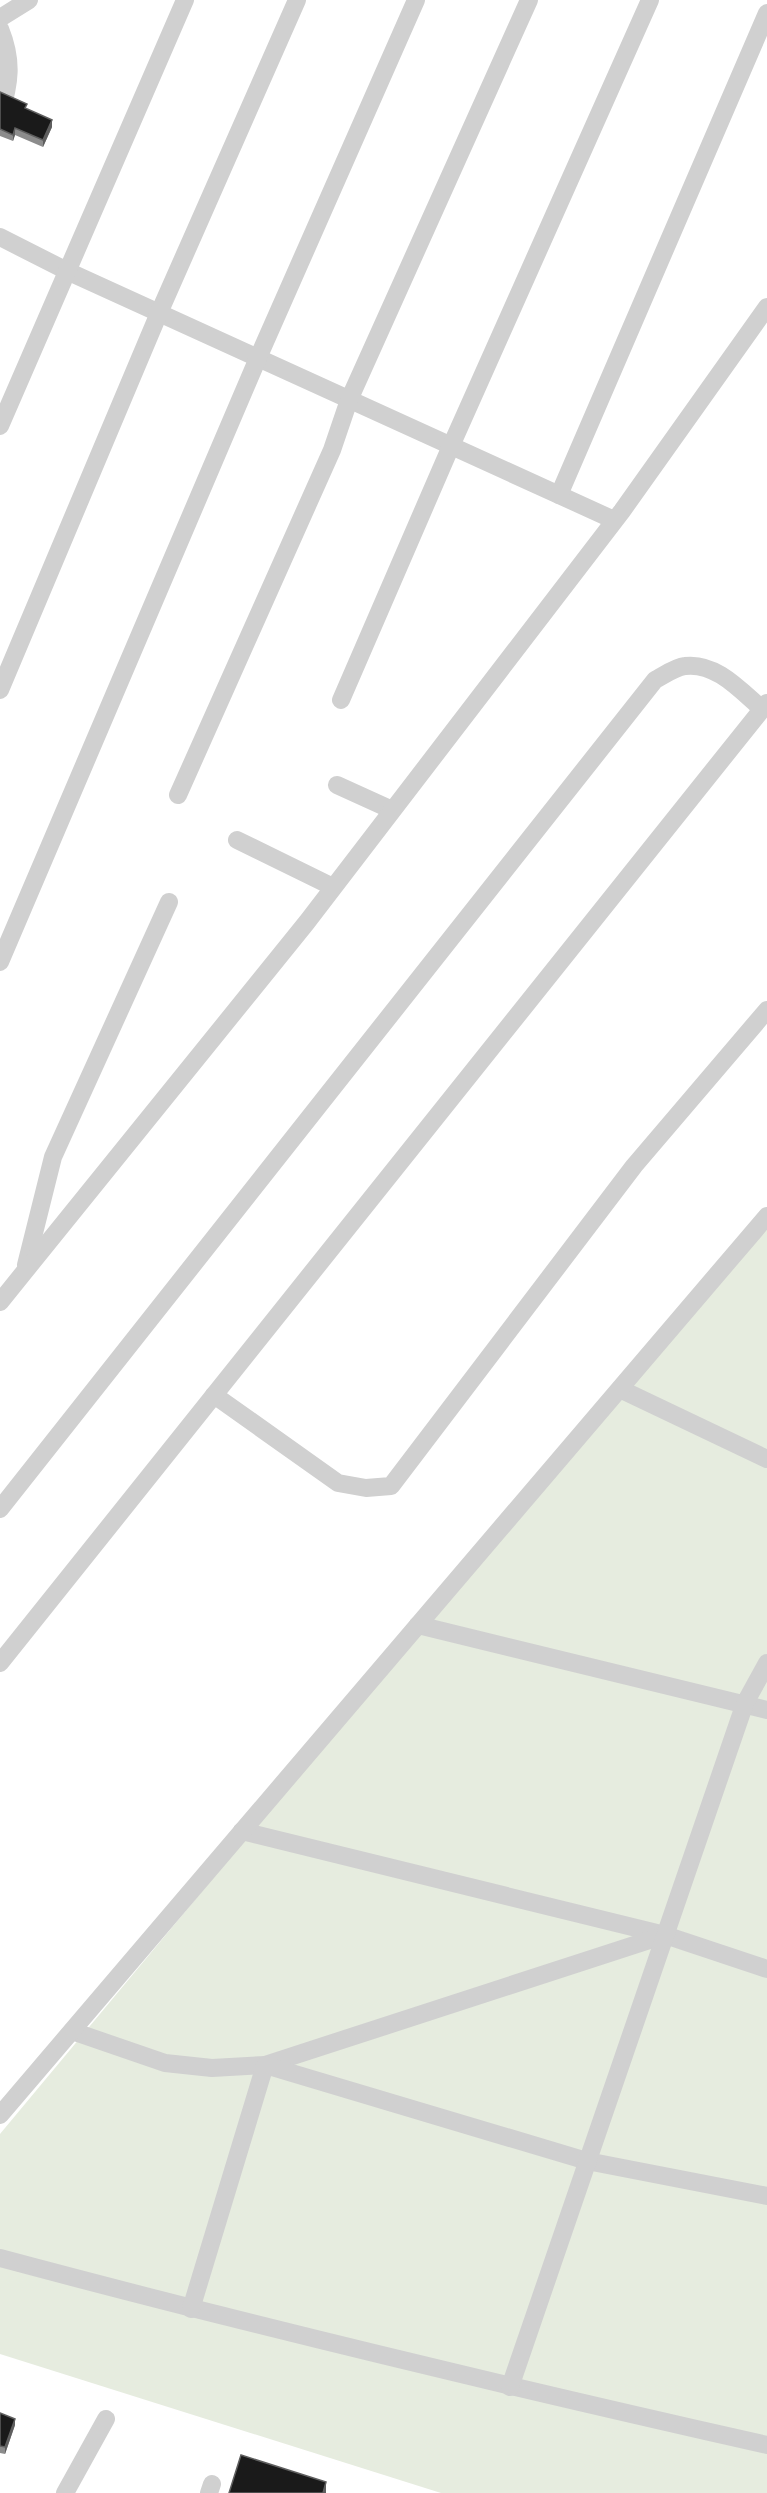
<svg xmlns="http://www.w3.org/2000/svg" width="767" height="2493" viewBox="0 0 767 2493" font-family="'Exo 2',sans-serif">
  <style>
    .green { fill: #e6ecdf }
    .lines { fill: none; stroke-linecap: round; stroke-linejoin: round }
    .service { stroke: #d0d0d0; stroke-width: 18 }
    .wall { fill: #8c8c8c }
    .shaded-wall { fill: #5f5f5f }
    .building { fill: #1a1a1a; stroke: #5f5f5f; stroke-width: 1.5 }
  </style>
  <rect width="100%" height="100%" fill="#fff"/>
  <polygon class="green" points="767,1213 767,2493 441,2493 0,2354 0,2134"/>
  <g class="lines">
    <g class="service">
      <polyline points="0,18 29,0"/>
      <path d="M0 29C13 61 10 83 0 115"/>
      <polyline points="0,237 67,271 614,520"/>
      <polyline points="0,426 185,0"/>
      <polyline points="559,495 767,13"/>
      <polyline points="0,690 159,313 297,0"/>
      <polyline points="341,700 451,446 650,0"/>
      <polyline points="337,785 392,810"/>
      <polyline points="178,795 332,450 349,400 529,0"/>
      <polyline points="237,840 333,887"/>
      <polyline points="0,962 258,358 416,0"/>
      <polyline points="26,1265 53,1157 169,902"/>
      <polyline points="0,1302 307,922 622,511 767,307"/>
      <polyline points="620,1389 767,1459"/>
      <polyline points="214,1395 338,1483 366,1488 391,1486 634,1166 767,1010"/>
      <path d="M0 1509 655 680C663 676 675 667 685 666 716 662 741 691 762 709"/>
      <polyline points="418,1625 767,1710"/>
      <polyline points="0,1663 767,703"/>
      <polyline points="242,1831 665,1935 767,1969"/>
      <polyline points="72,2031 165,2063 212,2068 265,2065 665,1935"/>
      <polyline points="0,2115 767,1216"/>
      <path d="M0 2258C254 2326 510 2387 767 2445"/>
      <polyline points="191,2309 265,2065 587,2161 767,2196"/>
      <polyline points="510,2387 745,1703 767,1663"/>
      <polyline points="65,2493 106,2419"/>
      <polyline points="209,2493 212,2484"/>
    </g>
  </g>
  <g class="wall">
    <polygon points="0,92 27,109 52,127 43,147 15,135 13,141 0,136"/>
    <polygon points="0,2413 15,2425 5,2454 0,2453"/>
  </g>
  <g class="shaded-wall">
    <polygon points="52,120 52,127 43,147 43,140"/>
    <polygon points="15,128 15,135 13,141 13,135"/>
    <polygon points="15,2419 15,2425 5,2454 5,2447"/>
    <polygon points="326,2482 326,2493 323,2493"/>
  </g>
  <g class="building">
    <polygon points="0,92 27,104 25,108 52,120 43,140 15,128 13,135 0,129"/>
    <polygon points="0,2413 15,2419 5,2447 0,2446"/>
    <polygon points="241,2455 326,2482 323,2493 229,2493"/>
  </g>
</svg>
